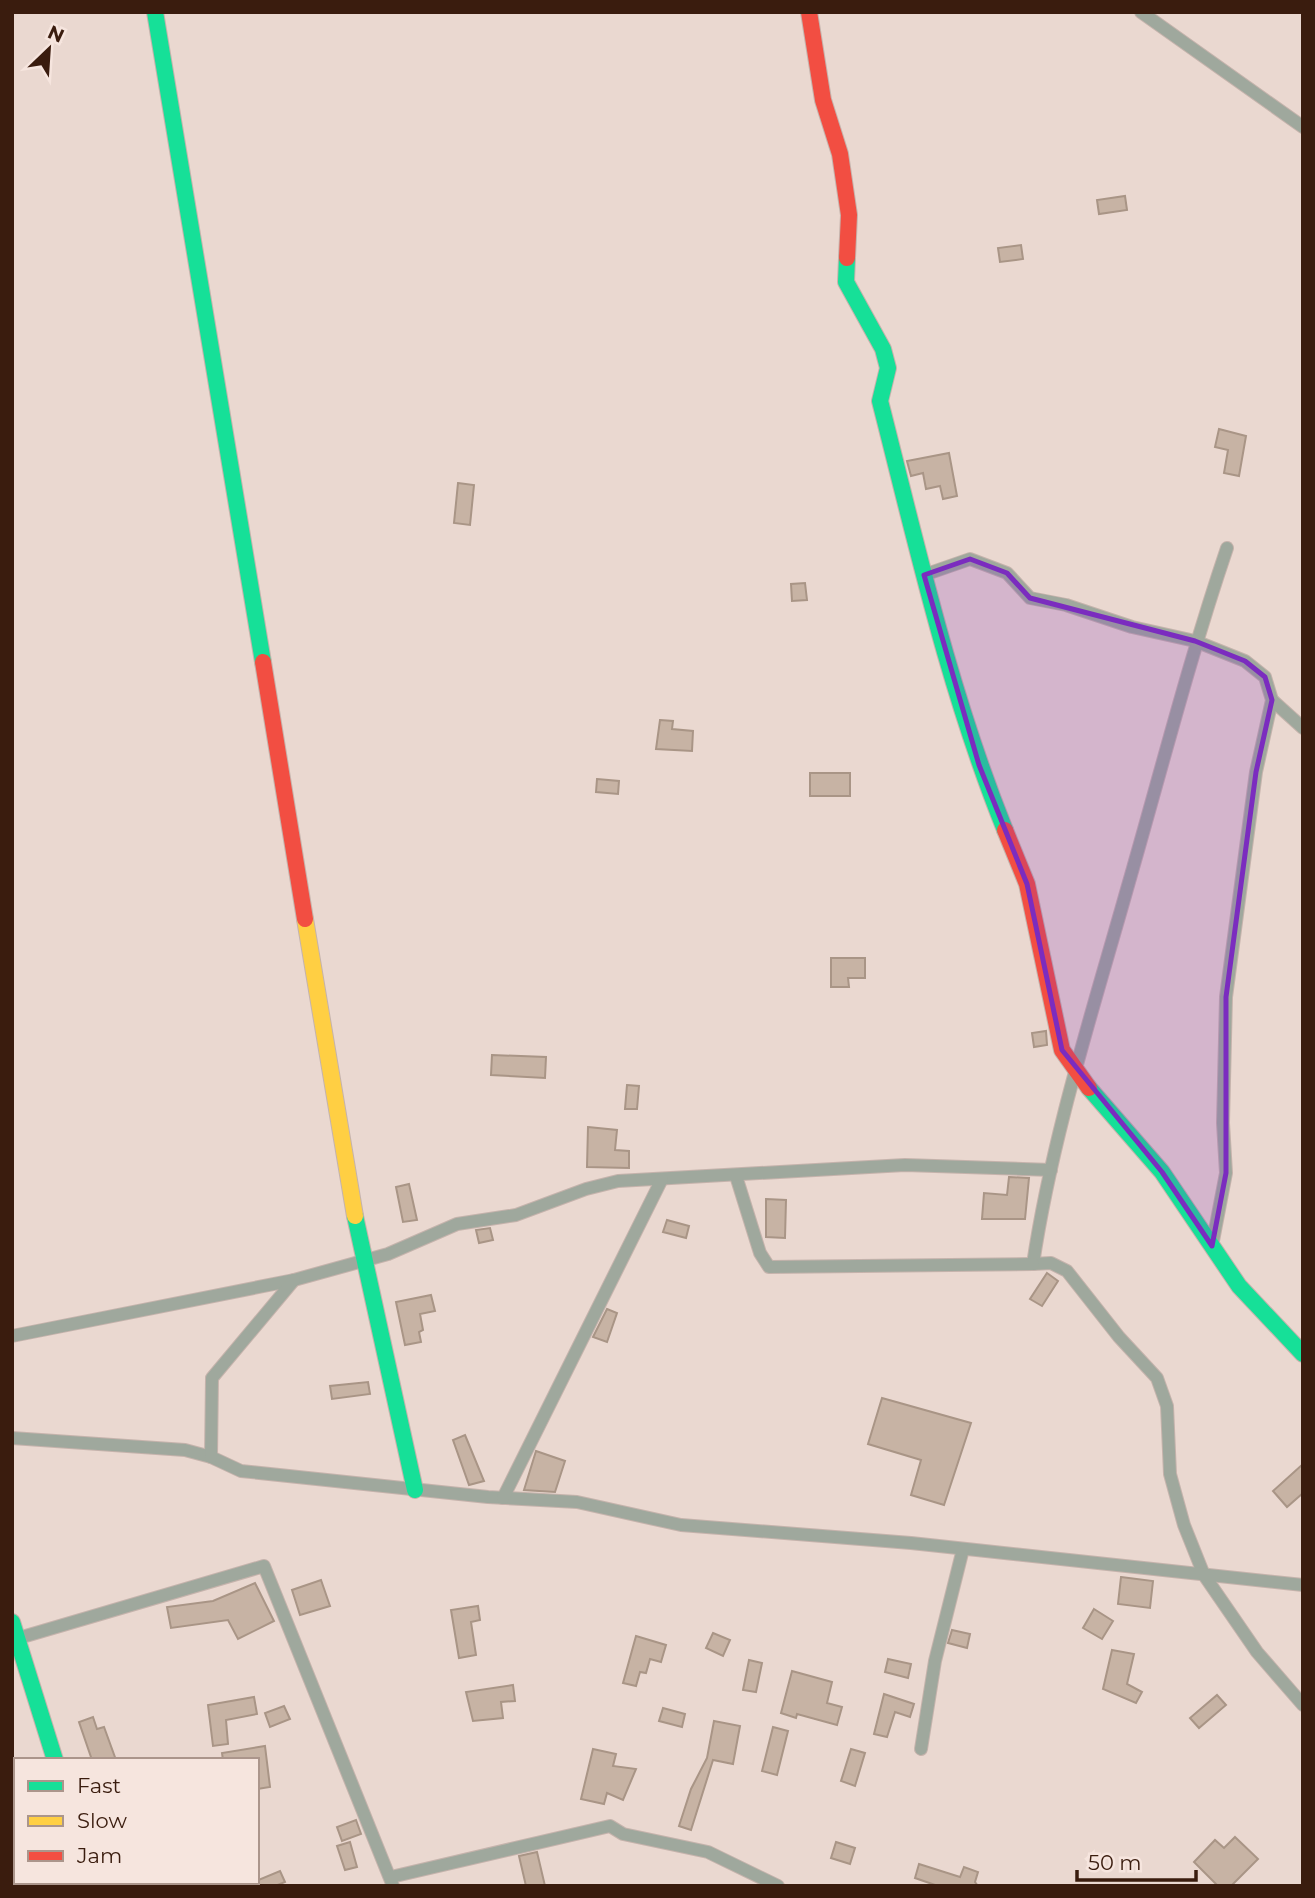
<svg xmlns="http://www.w3.org/2000/svg" width="1315" height="1898" viewBox="0 0 1315 1898" font-family="Montserrat,sans-serif">
  <style>
    .building { fill: #c7b3a4; stroke: #a99586; stroke-width: 2 }
    .lines { fill: none; stroke-linecap: round; stroke-linejoin: round }
    .street-casing { stroke: #c5b3ac; stroke-width: 14 }
    .fast-casing { stroke: #c5b3ac; stroke-width: 18 }
    .slow-casing { stroke: #c5b3ac; stroke-width: 18 }
    .jam-casing { stroke: #c5b3ac; stroke-width: 18 }
    .street { stroke: #9fa89d; stroke-width: 12 }
    .fast { stroke: #16e098; stroke-width: 16 }
    .slow { stroke: #ffcf43; stroke-width: 16 }
    .jam { stroke: #f24e42; stroke-width: 16 }
    .marked { fill: #7b2cbf; fill-opacity: 0.2; stroke: #7b2cbf; stroke-width: 5; stroke-linejoin: round }
  </style>
  <rect width="100%" height="100%" fill="#ead8d0"/>
  <g class="building">
    <polygon points="1125,196 1127,210 1099,214 1097,200"/>
    <polygon points="1021,245 1023,259 1000,262 998,248"/>
    <polygon points="1219,429 1246,436 1239,476 1224,473 1228,450 1215,447"/>
    <polygon points="949,453 957,496 943,499 940,486 926,489 923,473 911,476 907,461"/>
    <polygon points="458,483 474,485 470,525 454,523"/>
    <polygon points="805,583 807,600 792,601 791,584"/>
    <polygon points="660,720 673,721 672,729 693,731 692,751 656,749"/>
    <rect x="810" y="773" width="40" height="23"/>
    <polygon points="597,779 619,781 618,794 596,792"/>
    <polygon points="831,958 865,958 865,978 848,978 849,987 831,987"/>
    <polygon points="1046,1031 1047,1045 1034,1047 1032,1033"/>
    <polygon points="492,1055 546,1057 545,1078 491,1075"/>
    <polygon points="627,1085 639,1086 637,1109 625,1109"/>
    <polygon points="588,1127 617,1130 615,1150 629,1151 629,1168 587,1167"/>
    <polygon points="1009,1177 1029,1178 1025,1219 982,1219 984,1193 1007,1195"/>
    <polygon points="409,1184 417,1220 403,1222 396,1187"/>
    <polygon points="766,1199 786,1200 785,1238 766,1237"/>
    <polygon points="667,1220 689,1226 686,1238 663,1232"/>
    <polygon points="490,1228 493,1240 479,1243 476,1230"/>
    <polygon points="1047,1273 1058,1281 1042,1306 1030,1299"/>
    <polygon points="431,1295 435,1311 420,1314 423,1330 419,1332 421,1342 405,1345 396,1302"/>
    <polygon points="607,1309 617,1313 607,1342 593,1337"/>
    <polygon points="368,1382 370,1394 332,1399 330,1386"/>
    <polygon points="882,1398 971,1423 944,1505 911,1495 921,1460 868,1444"/>
    <polygon points="465,1435 484,1481 469,1485 453,1440"/>
    <polygon points="536,1451 565,1461 555,1492 524,1490"/>
    <polygon points="1303,1464 1303,1493 1287,1507 1273,1491"/>
    <polygon points="1121,1577 1153,1581 1150,1608 1118,1604"/>
    <polygon points="321,1580 330,1606 300,1615 292,1590"/>
    <polygon points="255,1583 274,1621 238,1639 228,1620 171,1628 167,1607 213,1601"/>
    <polygon points="478,1606 480,1620 471,1622 476,1655 459,1658 451,1610"/>
    <polygon points="1094,1609 1113,1621 1102,1639 1083,1628"/>
    <polygon points="952,1630 970,1634 967,1648 948,1643"/>
    <polygon points="713,1633 730,1640 723,1656 706,1648"/>
    <polygon points="636,1636 666,1645 661,1662 650,1659 646,1673 640,1672 636,1686 623,1683"/>
    <polygon points="1112,1650 1134,1654 1127,1684 1142,1692 1136,1703 1103,1689"/>
    <polygon points="888,1659 911,1664 908,1678 885,1672"/>
    <polygon points="749,1660 762,1663 756,1692 743,1690"/>
    <polygon points="792,1671 832,1682 827,1703 842,1707 837,1725 797,1714 796,1718 781,1713"/>
    <polygon points="513,1685 515,1701 501,1702 503,1718 473,1721 466,1692"/>
    <polygon points="884,1694 914,1704 910,1717 895,1712 887,1737 874,1734"/>
    <polygon points="1217,1695 1226,1705 1199,1728 1190,1718"/>
    <polygon points="254,1697 257,1714 226,1720 228,1744 213,1746 208,1705"/>
    <polygon points="284,1706 290,1719 270,1727 265,1713"/>
    <polygon points="663,1708 685,1714 682,1727 659,1721"/>
    <polygon points="93,1717 97,1729 104,1727 116,1760 92,1760 79,1722"/>
    <polygon points="714,1721 740,1726 733,1764 713,1760 691,1830 679,1826 691,1789 707,1758"/>
    <polygon points="773,1727 788,1731 777,1775 762,1771"/>
    <polygon points="265,1746 270,1787 257,1789 257,1760 223,1760 222,1753"/>
    <polygon points="593,1749 616,1754 613,1766 636,1769 623,1800 607,1793 604,1804 581,1799"/>
    <polygon points="851,1749 865,1753 855,1786 841,1781"/>
    <polygon points="356,1820 361,1834 342,1841 337,1827"/>
    <polygon points="1235,1837 1258,1859 1231,1886 1218,1886 1194,1862 1215,1840 1224,1848"/>
    <polygon points="350,1842 357,1867 345,1870 337,1846"/>
    <polygon points="836,1842 855,1848 850,1864 831,1858"/>
    <polygon points="537,1852 545,1886 526,1886 519,1856"/>
    <polygon points="919,1864 960,1877 964,1867 978,1872 975,1882 978,1886 938,1886 915,1878"/>
    <polygon points="280,1871 285,1882 275,1886 244,1886"/>
  </g>
  <g class="lines">
    <g class="street-casing">
      <g id="street">
        <polyline points="1141,12 1303,127"/>
        <path d="M1227 548C1189 660 1160 775 1127 889 1092 1013 1052 1137 1033 1264L1051 1263 1067 1271 1119 1337 1157 1378 1167 1406 1170 1474 1184 1525 1204 1575 1257 1652 1303 1705"/>
        <polyline points="924,575 970,559 1007,573 1030,598 1066,605 1132,627 1195,641 1245,661 1265,677 1272,700 1256,772 1226,997 1223,1123 1226,1173 1212,1246"/>
        <polyline points="1272,700 1303,728"/>
        <polyline points="736,1176 760,1253 769,1267 1033,1264"/>
        <polyline points="12,1336 294,1280 388,1254 457,1224 516,1215 586,1189 618,1181 905,1165 1051,1170"/>
        <polyline points="12,1438 185,1450 211,1457 241,1471 488,1497 577,1502 681,1525 911,1543 1303,1585"/>
        <polyline points="211,1457 212,1378 294,1280"/>
        <polyline points="503,1498 662,1179"/>
        <polyline points="12,1640 264,1566 393,1886"/>
        <polyline points="921,1749 935,1661 963,1549"/>
        <polyline points="391,1877 610,1826 623,1834 708,1852 778,1886"/>
      </g>
    </g>
    <g class="fast-casing">
      <g id="fast">
        <polyline points="155,12 263,662"/>
        <path d="M847 258 846 282 883 349 888 368 880 401C917 546 949 691 1005 830"/>
        <polyline points="1089,1088 1162,1172 1239,1286 1303,1354"/>
        <polyline points="355,1216 415,1490"/>
        <polyline points="12,1622 55,1760"/>
        <polyline points="96,1882 98,1886"/>
      </g>
    </g>
    <g class="slow-casing">
      <polyline id="slow" points="305,919 355,1216"/>
    </g>
    <g class="jam-casing">
      <g id="jam">
        <polyline points="809,12 823,100 840,154 849,215 847,258"/>
        <polyline points="263,662 305,919"/>
        <polyline points="1005,830 1027,884 1062,1050 1089,1088"/>
      </g>
    </g>
    <use href="#street" class="street"/>
    <use href="#fast" class="fast"/>
    <use href="#slow" class="slow"/>
    <use href="#jam" class="jam"/>
  </g>
  <path class="marked" d="M970 559 1007 573 1030 598 1195 641 1245 661 1265 677 1272 700 1256 772 1226 997V1173L1212 1246 1162 1172 1062 1050 1027 884 979 765 924 575Z"/>
  <rect width="1315" height="1898" fill="none" stroke="#3a1c0e" stroke-width="28"/>
  <rect x="14" y="1758" width="245" height="126" fill="#f6e5de" stroke="#ab958b" stroke-width="2"/>
  <rect x="28" y="1781" width="35" height="10" fill="#16e098" stroke="#ab958b" stroke-width="2"/>
  <text x="77" y="1793" font-size="21" fill="#3a1c0e">Fast</text>
  <rect x="28" y="1816" width="35" height="10" fill="#ffcf43" stroke="#ab958b" stroke-width="2"/>
  <text x="77" y="1828" font-size="21" fill="#3a1c0e">Slow</text>
  <rect x="28" y="1851" width="35" height="10" fill="#f24e42" stroke="#ab958b" stroke-width="2"/>
  <text x="77" y="1863" font-size="21" fill="#3a1c0e">Jam</text>
  <g transform="translate(49 49) rotate(25)" stroke="#f6e5de" stroke-width="5" paint-order="stroke">
  <path d="M0-5L12 26L0 18L-12 26Z" fill="#3a1c0e"/>
  <text y="-10" font-size="19" font-weight="bold" text-anchor="middle" fill="#3a1c0e">N</text>
  </g>
  <path d="M1077 1870v10h119v-10" fill="none" stroke="#3a1c0e" stroke-width="3.5"/>
  <text x="1088" y="1870" font-size="21" fill="#3a1c0e" stroke="#f6e5de" stroke-width="5" paint-order="stroke">50 m</text>
</svg>
